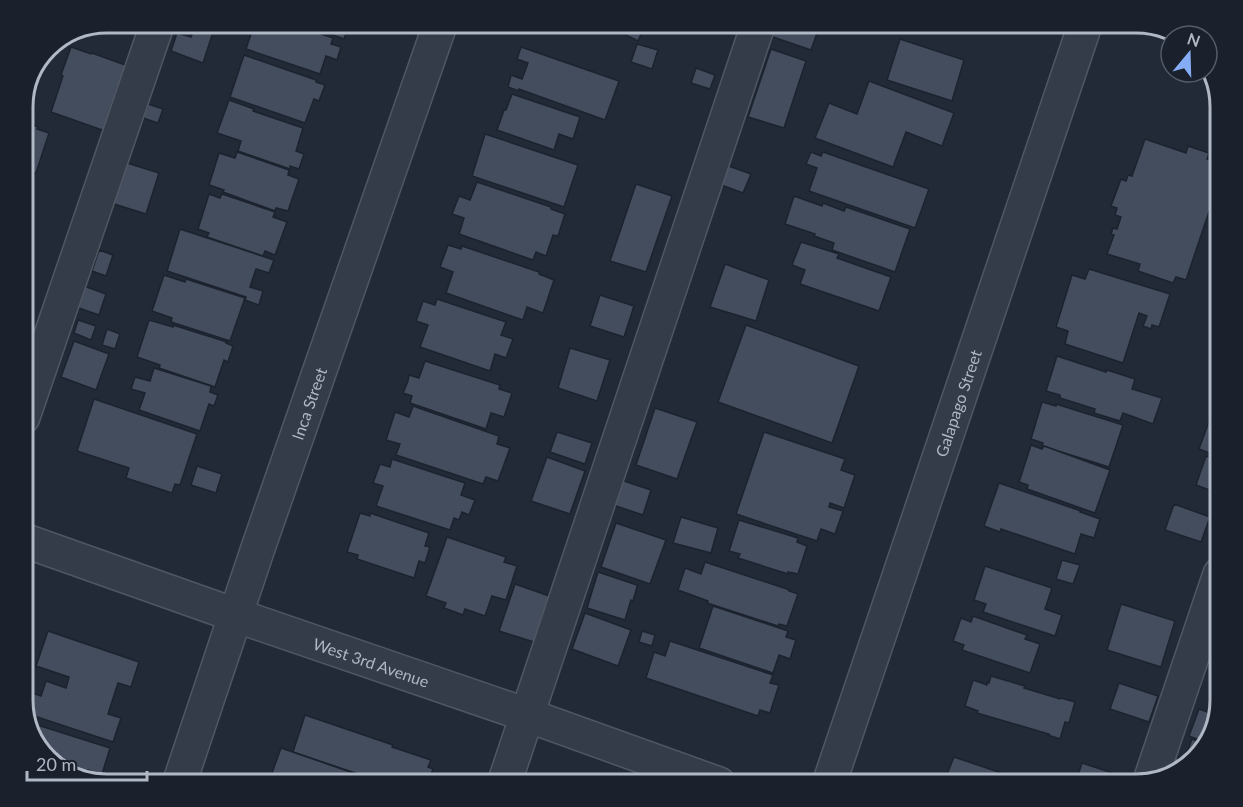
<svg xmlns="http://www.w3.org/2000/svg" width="1243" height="807" viewBox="0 0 1243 807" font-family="Lato,sans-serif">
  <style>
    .building { fill: #434d5d; stroke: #1c232f; stroke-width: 1.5 }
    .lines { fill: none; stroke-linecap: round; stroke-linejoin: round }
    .minor-casing { stroke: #505763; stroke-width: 36 }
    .minor { stroke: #353c49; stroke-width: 33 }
    .labels { text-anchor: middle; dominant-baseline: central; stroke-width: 5; stroke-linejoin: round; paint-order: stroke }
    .street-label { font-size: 16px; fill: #b0b7c5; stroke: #1a212d }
    .rim { fill: none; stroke: #b0b7c5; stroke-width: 3 }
  </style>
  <rect width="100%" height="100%" fill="#222a38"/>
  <g class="building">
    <polygon points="255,22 286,22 333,38 331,44 341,47 337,60 326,56 320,74 246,49"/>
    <polygon points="297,22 350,22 344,39"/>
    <polygon points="595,22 614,22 612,31 594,25"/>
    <polygon points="630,22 634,22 644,27 638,41 624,34"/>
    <polygon points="703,22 728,22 725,30"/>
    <polygon points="774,22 821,22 811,50 770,36"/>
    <polygon points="196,23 214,29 203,63 171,51 177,33 191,37"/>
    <polygon points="900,39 964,60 952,101 887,80"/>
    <polygon points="637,44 658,50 652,69 631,62"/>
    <polygon points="71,47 91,54 92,53 128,66 105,131 51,112 63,76 61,75"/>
    <polygon points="521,47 619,81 605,120 519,89 519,91 508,87 511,75 522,79 528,63 517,59"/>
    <polygon points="771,49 806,61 784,128 748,117"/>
    <polygon points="244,55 316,80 316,82 325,85 319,101 314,99 305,123 230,97"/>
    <polygon points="696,68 715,75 710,89 691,83"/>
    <polygon points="869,81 954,113 942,146 906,132 893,167 815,138 829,103 857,114"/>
    <polygon points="512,94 580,117 573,139 559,134 554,150 497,130 504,110 506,110"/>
    <polygon points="229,100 254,109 253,111 303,128 296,151 304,154 299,169 290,166 290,169 238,151 241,141 217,133"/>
    <polygon points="148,104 163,109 158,123 143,118"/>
    <polygon points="23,121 38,127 37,129 49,133 36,173 23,168"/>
    <polygon points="485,134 578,165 564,207 472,176"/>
    <polygon points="1145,139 1186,153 1188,146 1209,153 1207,159 1220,164 1220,179 1186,280 1176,277 1173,283 1138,271 1140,264 1107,254 1114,235 1111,234 1113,228 1117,229 1121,217 1115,215 1117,208 1111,206 1121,179 1126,181 1128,175 1132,176"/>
    <polygon points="237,152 289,170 288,175 299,179 288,211 276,208 275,211 223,192 224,190 209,185 219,153 235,158"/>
    <polygon points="811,152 821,156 823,152 929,189 915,228 809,191 817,168 806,164"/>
    <polygon points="124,162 159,173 146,214 111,203"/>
    <polygon points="723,164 751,174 743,193 716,183"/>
    <polygon points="477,182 551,207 551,209 565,214 558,236 553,235 546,256 536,252 533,260 459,234 464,218 452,214 459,196 470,200"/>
    <polygon points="636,184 672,196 646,272 610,261"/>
    <polygon points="209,194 220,198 222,194 275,212 273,217 287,222 275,255 265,251 263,256 207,237 209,233 198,229"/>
    <polygon points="794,196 822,206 823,203 844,211 846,207 910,229 895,272 832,250 834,243 814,236 815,234 785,224"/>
    <polygon points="180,229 274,260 269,273 256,269 250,287 263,291 259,305 245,300 246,297 167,271"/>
    <polygon points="801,242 839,254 837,258 891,277 879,311 800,284 805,270 792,265"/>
    <polygon points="448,245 461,249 462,246 539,272 539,274 554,280 543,313 527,307 523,320 446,293 453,272 440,267"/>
    <polygon points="99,250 113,255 106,276 92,271"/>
    <polygon points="725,264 769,280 756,321 710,307"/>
    <polygon points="1089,269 1170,294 1159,327 1152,325 1151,329 1143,326 1147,316 1139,313 1123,363 1065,344 1068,331 1056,327 1072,275 1085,279"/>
    <polygon points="164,275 185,282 186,279 245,298 230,341 171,322 172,318 152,311"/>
    <polygon points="84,286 106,294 99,315 76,307"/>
    <polygon points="600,295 634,306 624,337 590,326"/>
    <polygon points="437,299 506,322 501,335 513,339 506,358 495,354 490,371 420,347 428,325 416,321 423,301 435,305"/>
    <polygon points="78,320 96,326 91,340 74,333"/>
    <polygon points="149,320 173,327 173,325 227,342 226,343 233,346 228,362 224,360 215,387 159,368 160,365 137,357"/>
    <polygon points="746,325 859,366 832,443 718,402"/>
    <polygon points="107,329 120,334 115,349 102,345"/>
    <polygon points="74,341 109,354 96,390 61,377"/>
    <polygon points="570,348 610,360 597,401 558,388"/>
    <polygon points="1057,356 1106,372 1107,370 1135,379 1132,389 1162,398 1153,424 1123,413 1120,421 1094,413 1095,409 1060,398 1060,395 1046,391"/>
    <polygon points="425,361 500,385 499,389 512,393 504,417 491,413 486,429 410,403 412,396 403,393 408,381 409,375 419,378"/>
    <polygon points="154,368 211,386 210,392 218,395 214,406 209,404 200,431 139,410 145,393 131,389 135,377 150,381"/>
    <polygon points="1220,369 1220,398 1211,394"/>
    <polygon points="94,399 197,434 180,485 175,484 172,493 126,478 129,468 77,451"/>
    <polygon points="1042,402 1056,406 1056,404 1123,425 1109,467 1042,446 1043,443 1031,439"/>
    <polygon points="413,406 499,436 497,444 510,448 498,481 486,477 483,484 396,455 400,444 386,440 395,412 409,417"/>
    <polygon points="655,408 697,422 677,479 636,465"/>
    <polygon points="1212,413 1220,416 1220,457 1199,449"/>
    <polygon points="557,432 592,443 585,464 550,452"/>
    <polygon points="764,432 845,459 841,470 855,475 844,508 830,503 829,507 843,511 835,534 821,529 817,541 736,514"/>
    <polygon points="1031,445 1042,449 1044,446 1110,470 1095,513 1027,489 1028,485 1019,482"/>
    <polygon points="1206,456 1220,461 1220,494 1196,485"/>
    <polygon points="547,457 585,471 570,514 531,501"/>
    <polygon points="392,459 465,483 461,495 475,500 469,515 462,512 459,520 454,518 450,530 376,506 383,486 373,483 380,464 390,467"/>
    <polygon points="197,466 222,474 216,493 191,485"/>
    <polygon points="621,480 651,490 643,515 613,505"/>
    <polygon points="999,483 1081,511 1080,512 1100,519 1094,538 1081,534 1075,554 1001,529 1000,532 984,526"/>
    <polygon points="1174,504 1210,517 1201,542 1165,530"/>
    <polygon points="360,513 370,516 370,513 429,533 425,546 430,547 425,563 419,561 414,578 357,559 358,555 347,552"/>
    <polygon points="681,517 718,528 711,553 673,543"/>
    <polygon points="739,520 798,538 797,542 807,546 798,574 788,572 788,574 738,558 740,554 729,551"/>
    <polygon points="616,523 666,540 650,584 601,567"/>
    <polygon points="447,537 506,557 504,562 517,566 506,600 492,596 485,616 465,609 463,615 444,608 446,603 426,596"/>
    <polygon points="1062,560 1080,565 1073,584 1056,579"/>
    <polygon points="705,562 790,590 789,591 798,594 787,626 779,624 778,626 707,603 708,601 678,590 685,568 701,574"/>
    <polygon points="985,566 1052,588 1045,609 1062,615 1055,636 983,612 986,604 974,600"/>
    <polygon points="598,572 637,585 637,587 633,601 631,600 625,620 587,608"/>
    <polygon points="515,584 552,597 537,643 499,631"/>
    <polygon points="1121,604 1175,621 1161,667 1107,650"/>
    <polygon points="713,606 788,631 786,637 796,640 790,659 779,655 773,673 699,648"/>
    <polygon points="585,613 631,630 618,666 572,649"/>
    <polygon points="973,616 1027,635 1025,639 1040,644 1030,673 962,650 964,645 953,641 961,618 971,622"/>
    <polygon points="48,631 139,662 131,687 118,683 108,714 121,718 113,742 25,713 23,702 26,691 41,696 46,681 66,688 69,677 36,666"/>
    <polygon points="642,631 655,635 652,646 639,642"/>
    <polygon points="670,641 773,675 770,683 779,685 770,713 760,710 758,716 646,678 654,652 665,656"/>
    <polygon points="991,676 1025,686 1024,688 1060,699 1061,698 1075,702 1069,723 1065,722 1060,739 1048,735 1049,734 977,713 978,711 965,706 973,680 987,685 987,682 989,683"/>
    <polygon points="1119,683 1158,696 1149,722 1110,709"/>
    <polygon points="1199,709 1216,715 1208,743 1189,736"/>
    <polygon points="305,715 393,745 392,747 431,760 428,767 433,769 428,783 423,782 422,784 388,784 293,752"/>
    <polygon points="28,722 110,748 102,774 88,770 86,778 60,770 34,742"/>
    <polygon points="1192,739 1207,745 1194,758 1186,755"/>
    <polygon points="281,748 382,783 381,784 268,784"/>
    <polygon points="1172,756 1190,762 1178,773 1165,777"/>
    <polygon points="954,757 1034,784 943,784"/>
    <polygon points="1082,763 1134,780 1132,784 1075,784"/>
  </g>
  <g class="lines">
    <g class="minor-casing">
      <g id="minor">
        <polyline points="23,417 158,22"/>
        <path id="s1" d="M23 540 235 615 527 715 719 784"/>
        <polyline points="1150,781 1220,574"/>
        <path id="s2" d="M179 784 257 551 441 22"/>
        <polyline points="504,784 759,22"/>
        <path id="s3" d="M829 784 1086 22"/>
      </g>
    </g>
    <use href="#minor" class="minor"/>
  </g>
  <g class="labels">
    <g class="street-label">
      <text stroke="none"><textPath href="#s2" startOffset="402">Inca Street</textPath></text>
      <text stroke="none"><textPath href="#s3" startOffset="402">Galapago Street</textPath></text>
      <text stroke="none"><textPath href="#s1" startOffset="369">West 3rd Avenue</textPath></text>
    </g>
  </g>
  <path d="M0 0H1243V807H0ZM107 33H1136A74 74 0 0 1 1210 107V700A74 74 0 0 1 1136 774H107A74 74 0 0 1 33 700V107A74 74 0 0 1 107 33Z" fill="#1a212d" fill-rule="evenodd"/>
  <path class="rim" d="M107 33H1136A74 74 0 0 1 1210 107V700A74 74 0 0 1 1136 774H107A74 74 0 0 1 33 700V107A74 74 0 0 1 107 33Z"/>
  <g transform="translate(1189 54) rotate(19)"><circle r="28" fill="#1a212d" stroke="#565d6a" stroke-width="1.5"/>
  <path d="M0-4.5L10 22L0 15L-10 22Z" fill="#85acf4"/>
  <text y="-9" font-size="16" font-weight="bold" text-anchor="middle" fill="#b0b7c5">N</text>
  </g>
  <path d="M27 771v9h120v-9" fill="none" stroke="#b0b7c5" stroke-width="3"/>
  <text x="36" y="771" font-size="18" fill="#b0b7c5" stroke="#1a212d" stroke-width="4.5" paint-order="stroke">20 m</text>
</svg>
